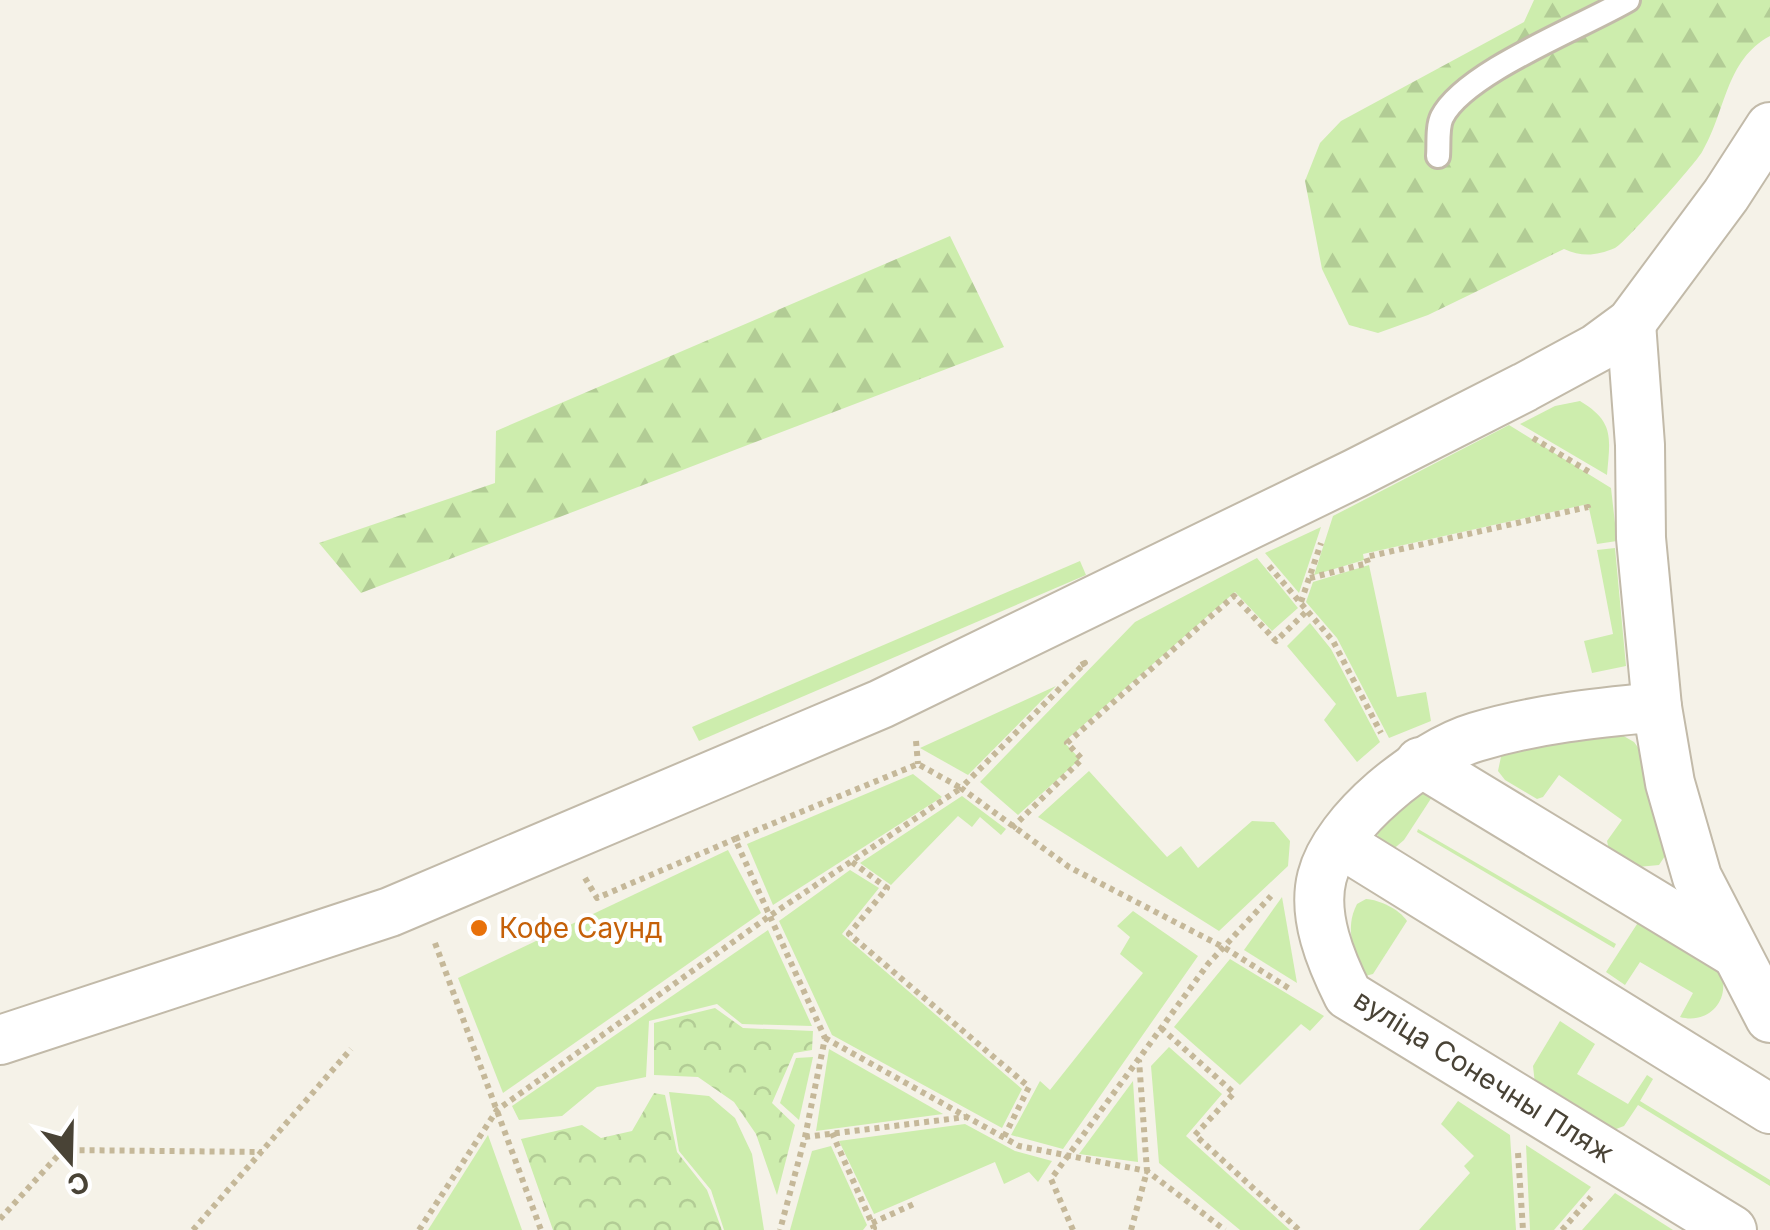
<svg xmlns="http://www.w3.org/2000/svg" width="1770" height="1230" viewBox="0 0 1770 1230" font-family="Inter,sans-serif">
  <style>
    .grass { fill: #cdedad }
    .forest { fill: url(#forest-firs) }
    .park { fill: url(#park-crowns) }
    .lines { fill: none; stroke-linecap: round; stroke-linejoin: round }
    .lane-casing { stroke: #c2baa9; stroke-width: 28 }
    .street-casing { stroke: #c2baa9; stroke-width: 52 }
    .path { stroke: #c5b899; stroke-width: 6; stroke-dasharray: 5 5; stroke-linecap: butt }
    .lane { stroke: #fff; stroke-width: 22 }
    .street { stroke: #fff; stroke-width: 48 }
    .food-dot { fill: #e8710a; stroke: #fff; stroke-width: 4 }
    .labels { text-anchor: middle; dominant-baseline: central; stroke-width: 8; stroke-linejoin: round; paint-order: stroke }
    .food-label { font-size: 28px; fill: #c56008; stroke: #fff; text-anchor: start }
    .street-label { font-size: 28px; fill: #494336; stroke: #fff }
  </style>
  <defs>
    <pattern id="forest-firs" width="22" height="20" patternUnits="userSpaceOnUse" patternTransform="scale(2.5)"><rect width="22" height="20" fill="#cdedad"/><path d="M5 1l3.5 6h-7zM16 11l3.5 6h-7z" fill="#b2cc95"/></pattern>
    <pattern id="park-crowns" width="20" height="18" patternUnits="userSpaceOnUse" patternTransform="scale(2.5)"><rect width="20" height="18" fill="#cdedad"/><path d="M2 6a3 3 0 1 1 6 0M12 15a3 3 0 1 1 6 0" fill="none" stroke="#b2cc95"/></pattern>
  </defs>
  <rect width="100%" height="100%" fill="#f5f2e8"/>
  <g class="grass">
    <path d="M1580 401C1615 422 1610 438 1607 475L1520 424 1555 406Z"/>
    <polygon points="1509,425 1611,488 1617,541 1597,544 1588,504 1363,554 1364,560 1314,575 1333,516"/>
    <polygon points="1321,527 1299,593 1265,553"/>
    <polygon points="1615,548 1626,666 1592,673 1584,641 1613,634 1597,550"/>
    <polygon points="1257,558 1298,608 1272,631 1235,592 1064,742 1080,759 1018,815 980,782 1135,622"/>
    <polygon points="1080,561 1086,575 699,741 692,727"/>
    <polygon points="1369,565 1397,697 1426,692 1431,721 1389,738 1337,638 1306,602 1313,582"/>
    <polygon points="1310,623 1331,649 1380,742 1357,762 1324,720 1336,704 1287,646"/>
    <polygon points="1056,686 968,775 920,748"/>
    <polygon points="1615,731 1634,742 1645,757 1667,845 1665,856 1659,865 1638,867 1609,850 1607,841 1622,820 1559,775 1543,797 1537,799 1505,780 1498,771 1502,752"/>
    <polygon points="1089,771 1167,857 1181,846 1198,868 1252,821 1274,822 1290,841 1288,866 1219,931 1038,817"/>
    <polygon points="913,774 942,797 773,905 747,844"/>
    <polygon points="1417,788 1432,797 1404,840 1390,852 1377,839 1379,824"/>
    <polygon points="962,796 1006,829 1001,835 980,817 972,827 958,816 891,885 860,863"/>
    <polygon points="1418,829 1616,944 1614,948 1417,832"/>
    <polygon points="728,850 761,913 503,1093 458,978"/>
    <polygon points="850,870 879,888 842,934 1022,1089 1002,1128 832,1035 779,921"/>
    <polygon points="1282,897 1297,983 1244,950"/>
    <path d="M1366 899C1380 900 1399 909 1407 921L1373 974 1365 976C1354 952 1344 929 1357 904Z"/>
    <polygon points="1133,911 1198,956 1063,1149 1011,1135 1040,1081 1050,1090 1143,973 1120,954 1130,937 1117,926"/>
    <path d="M1639 921 1720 971C1732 999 1709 1025 1680 1017L1693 993 1640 962 1625 985 1606 972Z"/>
    <polygon points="768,930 812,1026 742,1024 717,1004 649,1021 646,1077 597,1087 562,1116 519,1120 512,1106"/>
    <polygon points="1230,959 1324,1016 1310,1031 1301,1024 1240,1085 1174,1027"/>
    <polygon points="1560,1021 1595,1044 1577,1074 1628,1104 1647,1075 1653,1079 1640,1101 1770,1180 1770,1186 1638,1105 1624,1126 1611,1131 1535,1084 1533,1066"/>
    <polygon points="1169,1047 1222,1094 1186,1136 1290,1230 1240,1230 1159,1163 1151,1066"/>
    <polygon points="829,1049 943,1114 816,1131"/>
    <polygon points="813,1057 799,1120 780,1103 796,1058"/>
    <polygon points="1133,1081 1138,1162 1079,1154"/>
    <polygon points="669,1092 709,1096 735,1118 752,1154 764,1230 724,1230 711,1190 679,1151"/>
    <polygon points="1458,1101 1510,1135 1516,1230 1419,1230 1470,1173 1464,1166 1474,1156 1441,1124"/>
    <polygon points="965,1124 1015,1151 1052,1161 1038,1182 1029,1172 1004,1184 995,1162 874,1214 839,1141"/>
    <polygon points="488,1135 522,1230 428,1230"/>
    <polygon points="1526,1145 1591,1187 1554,1230 1530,1230"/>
    <polygon points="831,1146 867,1225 863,1230 790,1230 812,1151"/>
    <polygon points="1615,1193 1673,1230 1582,1230"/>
  </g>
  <g class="forest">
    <path d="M1534 0H1770V36C1725 60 1726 112 1702 152 1696 163 1623 245 1615 248 1596 256 1582 257 1564 249L1428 315 1378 333 1349 325 1322 269 1305 181 1320 143 1341 121 1524 22Z"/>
    <polygon points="950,236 1004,347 361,593 319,543 495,483 496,431"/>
  </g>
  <g class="park">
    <polygon points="715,1008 743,1028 813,1031 812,1050 794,1053 772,1103 795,1125 777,1195 756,1134 734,1102 698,1077 654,1075 654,1023"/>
    <polygon points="654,1093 665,1095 677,1152 707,1190 722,1230 553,1230 521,1139 582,1125 601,1138 632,1131"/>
  </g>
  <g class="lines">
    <g class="lane-casing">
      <path id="lane" d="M1438 156C1439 145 1437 127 1442 117 1465 72 1582 27 1628 0"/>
    </g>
    <g class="street-casing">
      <g id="street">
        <polyline points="1631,323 1640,445 1641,538 1657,707"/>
        <polyline points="1420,762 1735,953"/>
        <polyline points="1340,843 1770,1109"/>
        <polyline points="0,1040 390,912 881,704 1356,473 1525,387 1597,348 1631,323 1726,195 1770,127"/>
        <path d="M1732 1230 1348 995C1331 961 1312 916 1322 877 1336 821 1422 753 1476 737 1535 719 1596 713 1657 707L1670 783 1697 877 1770 1018"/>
      </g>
    </g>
    <g class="path">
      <polyline points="1533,438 1591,473"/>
      <polyline points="1269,566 1333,641 1381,733"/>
      <polyline points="1310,578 1368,563 1366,557 1588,507 1589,512"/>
      <polyline points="1301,602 1321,543"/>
      <polyline points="1081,665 1085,663 961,788 1069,867 1225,948 1290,989"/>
      <polyline points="916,741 918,764"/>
      <polyline points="1012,828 1082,759 1067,743 1234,596 1276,641 1307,611"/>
      <polyline points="852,862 887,888 849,934 1029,1087 1004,1137"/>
      <polyline points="585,878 597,898 735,839"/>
      <polyline points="435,943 541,1230"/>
      <polyline points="1161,1028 1234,1093 1195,1135 1299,1230"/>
      <polyline points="825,1038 1019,1146 1147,1171 1225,1230"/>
      <polyline points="832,1133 874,1228 870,1230"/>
      <polyline points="805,1137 966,1117"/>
      <polyline points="1518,1153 1523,1230"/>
      <polyline points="0,1219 63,1150 262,1152"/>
      <polyline points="872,1223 916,1203"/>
      <polyline points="193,1230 351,1049"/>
      <polyline points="419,1230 497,1110 771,915 961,788 918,764 735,839 825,1038 805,1137 780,1230"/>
      <polyline points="1073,1230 1051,1179 1208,964 1271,896"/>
      <polyline points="1131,1230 1147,1171 1139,1060"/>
      <polyline points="1562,1230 1591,1197"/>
    </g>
    <use href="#lane" class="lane"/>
    <use href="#street" class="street"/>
  </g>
  <circle class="food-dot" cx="479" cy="928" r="10"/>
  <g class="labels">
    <g class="food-label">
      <text x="499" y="928">Кофе Саунд</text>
    </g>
    <g class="street-label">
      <text transform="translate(1484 1076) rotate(32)">вуліца Сонечны Пляж</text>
    </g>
  </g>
  <g transform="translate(70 1160) rotate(160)" stroke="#ffffff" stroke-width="8" paint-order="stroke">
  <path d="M0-8L18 38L0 25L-18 38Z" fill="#494336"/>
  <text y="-15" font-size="28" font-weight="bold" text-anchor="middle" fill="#494336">С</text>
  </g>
</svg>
